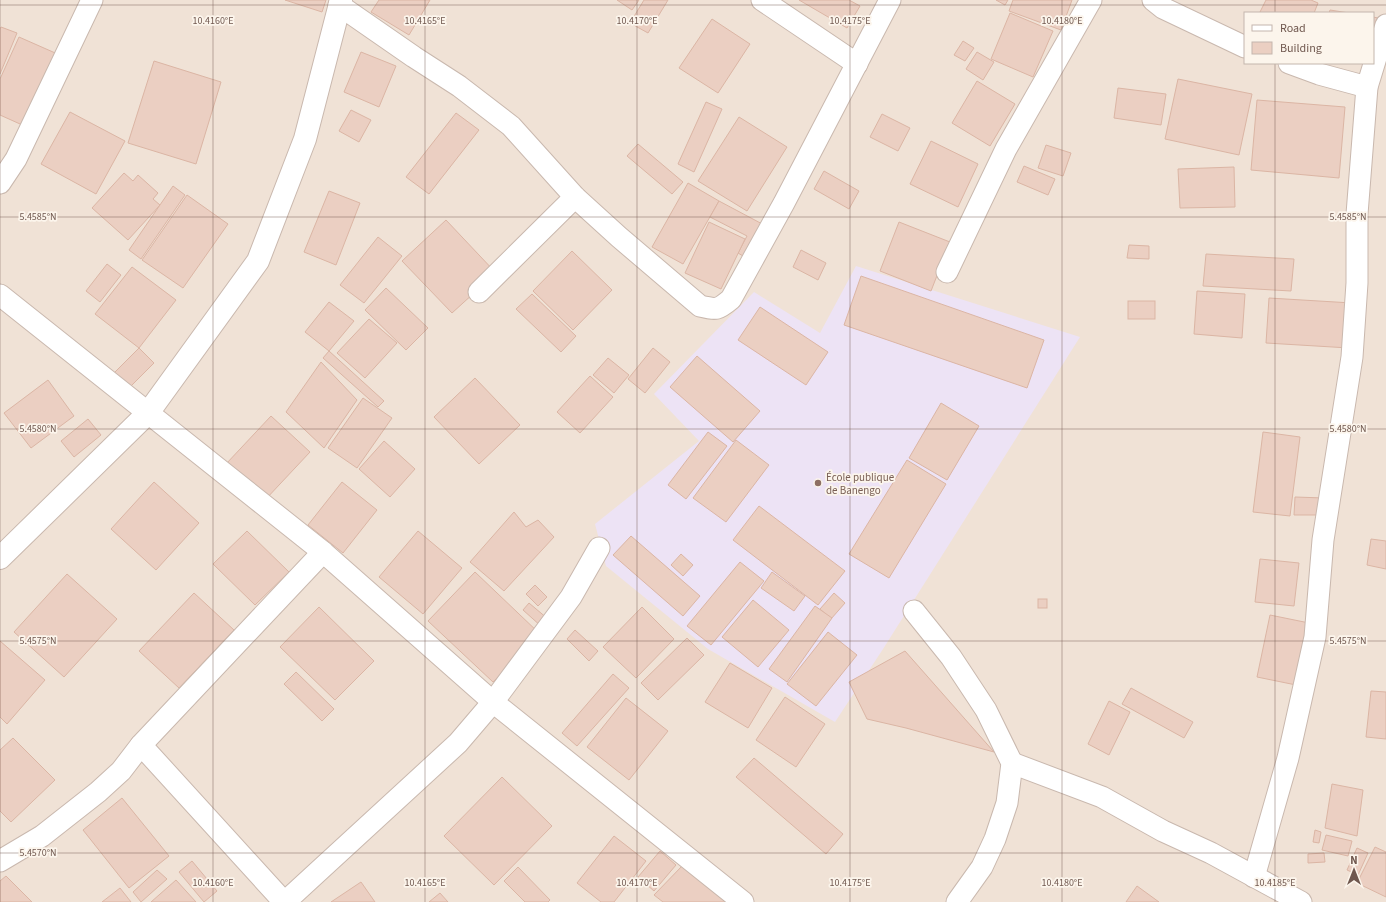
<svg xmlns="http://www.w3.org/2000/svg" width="1386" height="902" viewBox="0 0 1386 902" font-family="'Source Sans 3',sans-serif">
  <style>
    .residential { fill: #f0e2d6; fill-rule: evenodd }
    .education { fill: #ede3f5 }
    .building { fill: #ebcfc2; stroke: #dbb5a4 }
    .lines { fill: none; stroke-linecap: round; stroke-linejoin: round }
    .minor-casing { stroke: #c9b8ae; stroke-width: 23 }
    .tertiary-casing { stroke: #c9b8ae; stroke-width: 24 }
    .minor { stroke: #fff; stroke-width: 21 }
    .tertiary { stroke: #fff; stroke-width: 22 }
    .ticks { fill: none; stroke: #6f574e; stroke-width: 1; stroke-opacity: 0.45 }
    .education-dot { fill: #8d6e63; stroke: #fcf5ec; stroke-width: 1.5 }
    .labels { text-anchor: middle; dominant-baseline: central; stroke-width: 3.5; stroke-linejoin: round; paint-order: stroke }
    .education-label { font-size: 11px; fill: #785e54; stroke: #fcf5ec; text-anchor: start }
    .ticks-label { font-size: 10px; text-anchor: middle; fill: #6f574e; stroke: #fcf5ec; stroke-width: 3.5; stroke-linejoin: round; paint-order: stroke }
  </style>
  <rect width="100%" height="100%" fill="#f9f0e6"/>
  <path class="residential" d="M0 0H1386V902H0ZM1245 13H1373V63H1245Z"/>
  <polygon class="education" points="856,266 1080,337 883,649 835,722 708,649 606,566 595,524 699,441 654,394 754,292 820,333"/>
  <g class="building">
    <polygon points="285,0 326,0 322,12"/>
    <polygon points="379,0 430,0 409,35 371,12"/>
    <polygon points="617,0 639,0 632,10"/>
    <polygon points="644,0 668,0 648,33 630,23"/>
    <polygon points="799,0 849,0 860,6 847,28"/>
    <polygon points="996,0 1008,0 1005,5"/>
    <polygon points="1013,0 1072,0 1061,30 1009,11"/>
    <polygon points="1266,0 1311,0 1318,3 1314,13 1263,13 1260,12"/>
    <polygon points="1330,10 1349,13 1329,13"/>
    <polygon points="1010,13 1053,31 1033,77 991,59"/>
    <polygon points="1373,17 1378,18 1373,46"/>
    <polygon points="712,19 750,44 718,93 679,68"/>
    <polygon points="1,27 17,33 0,74 0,29"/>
    <polygon points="19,37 62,56 29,128 0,115 0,79"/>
    <polygon points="963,41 974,48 965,61 954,55"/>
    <polygon points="361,52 396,66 379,107 344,92"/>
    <polygon points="977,52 994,62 983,80 966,69"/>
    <polygon points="154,61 221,82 196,164 128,143"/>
    <polygon points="1178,79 1252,94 1239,155 1165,139"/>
    <polygon points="977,81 1015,104 990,146 952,123"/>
    <polygon points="1118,88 1166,94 1161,125 1114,118"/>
    <polygon points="1257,100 1345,107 1339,178 1251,170"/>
    <polygon points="706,102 722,109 694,172 678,164"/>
    <polygon points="351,110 371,120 359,142 339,131"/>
    <polygon points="70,112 125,141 96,194 41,164"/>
    <polygon points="456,113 479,130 429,194 406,177"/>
    <polygon points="882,114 910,128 898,151 870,137"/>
    <polygon points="739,117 787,147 747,211 698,181"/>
    <polygon points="931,141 978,164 958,207 910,184"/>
    <polygon points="638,144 683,182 672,194 627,156"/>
    <polygon points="1046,145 1071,153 1063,176 1038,168"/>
    <polygon points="1024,166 1055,179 1048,195 1017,182"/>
    <polygon points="1234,167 1235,207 1180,208 1178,169"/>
    <polygon points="824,171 859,191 849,209 814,189"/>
    <polygon points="124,173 133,181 138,175 158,193 153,199 160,205 128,240 92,208"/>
    <polygon points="688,183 719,201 683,264 652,247"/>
    <polygon points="173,186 185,195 141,259 129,250"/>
    <polygon points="329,191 360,203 336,265 304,252"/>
    <polygon points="187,195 228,224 183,288 142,260"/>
    <polygon points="719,201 766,226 748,259 738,253 747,236 710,217"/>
    <polygon points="446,220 496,273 452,313 402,261"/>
    <polygon points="709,222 745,239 721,289 685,273"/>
    <polygon points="899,222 950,242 931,291 880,271"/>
    <polygon points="378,237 402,256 364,303 340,285"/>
    <polygon points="1129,245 1149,246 1149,259 1127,258"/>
    <polygon points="801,250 826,263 818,280 793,267"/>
    <polygon points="572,251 612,290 573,330 533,291"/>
    <polygon points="1206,254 1294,259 1291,291 1203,286"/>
    <polygon points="107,264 121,275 100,302 86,291"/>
    <polygon points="132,267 176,300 139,348 95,314"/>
    <polygon points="861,276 1044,340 1027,388 844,325"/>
    <polygon points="386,288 428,328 406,350 365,310"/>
    <polygon points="1197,291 1245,294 1242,338 1194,334"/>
    <polygon points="532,294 576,336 561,352 516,309"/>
    <polygon points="1269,298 1352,303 1349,348 1266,343"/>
    <rect x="1128" y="301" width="27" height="18"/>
    <polygon points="329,302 354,321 329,351 305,332"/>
    <polygon points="760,307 828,352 806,385 738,340"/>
    <polygon points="369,319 397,343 365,378 337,353"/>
    <polygon points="139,348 154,363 129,388 114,373"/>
    <polygon points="653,348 670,362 645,393 628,379"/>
    <polygon points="329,351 384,401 378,407 323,358"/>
    <polygon points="697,356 760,411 733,442 670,387"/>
    <polygon points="608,358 629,375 614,393 593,375"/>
    <polygon points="321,362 357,400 324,448 286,412"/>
    <polygon points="590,376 613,397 580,433 557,412"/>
    <polygon points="475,378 520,425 479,464 434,417"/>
    <polygon points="48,380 74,416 31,448 4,413"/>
    <polygon points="363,398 392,418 357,468 328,448"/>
    <polygon points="941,403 979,426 947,480 909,458"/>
    <polygon points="271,416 310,452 265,500 226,464"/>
    <polygon points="88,419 101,435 74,457 61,441"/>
    <polygon points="708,432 727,446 686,499 668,485"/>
    <polygon points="1263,432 1300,437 1290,516 1253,512"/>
    <polygon points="736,440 769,465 726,522 693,498"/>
    <polygon points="384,441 415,469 390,497 359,469"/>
    <polygon points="907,460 946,484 889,578 849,554"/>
    <polygon points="154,482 199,523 156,570 111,529"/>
    <polygon points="342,482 377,510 343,553 308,525"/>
    <polygon points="1295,497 1324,498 1324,515 1294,515"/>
    <polygon points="759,506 845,571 818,605 733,540"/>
    <polygon points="514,512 526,527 538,520 554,537 504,591 470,562"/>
    <polygon points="247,531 289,572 255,605 213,564"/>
    <polygon points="418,531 462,568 423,614 379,577"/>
    <polygon points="631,536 700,596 683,616 613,555"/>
    <polygon points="1371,539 1386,541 1386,569 1367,565"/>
    <polygon points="681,554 693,565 683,576 671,565"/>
    <polygon points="1260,559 1299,563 1294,606 1255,602"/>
    <polygon points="740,562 764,581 711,645 687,626"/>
    <polygon points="475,572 540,634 493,682 428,621"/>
    <polygon points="772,572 805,596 794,611 761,588"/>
    <polygon points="67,574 117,619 64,677 14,632"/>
    <polygon points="535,585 547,597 538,606 526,594"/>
    <polygon points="194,593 234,630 179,688 139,651"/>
    <polygon points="834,593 845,603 831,619 820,609"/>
    <rect x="1038" y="599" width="9" height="9"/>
    <polygon points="753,600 789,630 758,667 722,637"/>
    <polygon points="529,603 548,619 542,627 523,610"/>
    <polygon points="815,606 832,618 787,682 769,669"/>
    <polygon points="319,607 374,661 335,700 280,647"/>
    <polygon points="642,607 674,639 636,678 603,647"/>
    <polygon points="1270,615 1314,624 1301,686 1257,677"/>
    <polygon points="575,630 598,651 589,661 567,639"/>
    <polygon points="828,632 857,655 816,706 787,684"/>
    <polygon points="687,638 704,655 658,700 641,683"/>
    <polygon points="0,641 45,680 7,724 0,717"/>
    <polygon points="905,651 994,752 906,728 867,719 849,682"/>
    <polygon points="730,663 772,688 748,728 705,702"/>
    <polygon points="296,672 334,709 322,721 284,684"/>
    <polygon points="613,674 629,688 577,746 562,733"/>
    <polygon points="1131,688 1193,722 1184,738 1122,704"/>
    <polygon points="1371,691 1386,692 1386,739 1366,737"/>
    <polygon points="785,697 825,724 796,767 756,740"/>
    <polygon points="626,698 668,731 629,780 587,747"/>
    <polygon points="1109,701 1130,712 1109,755 1088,744"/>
    <polygon points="13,738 55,780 11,822 0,811 0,750"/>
    <polygon points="754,758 843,834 826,854 736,777"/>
    <polygon points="502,777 552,826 494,885 444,836"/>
    <polygon points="1332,784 1363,790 1357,836 1325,828"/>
    <polygon points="122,798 169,856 129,888 83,830"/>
    <polygon points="1315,830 1321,832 1319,843 1313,842"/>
    <polygon points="1326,835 1352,841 1348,856 1322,850"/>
    <polygon points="614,836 646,861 614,902 601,902 577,883"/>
    <polygon points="1375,847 1386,852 1386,897 1357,883"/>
    <polygon points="1357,848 1368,853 1358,875 1347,870"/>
    <polygon points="660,851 676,865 654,891 638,877"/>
    <polygon points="1324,853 1325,862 1308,863 1308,854"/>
    <polygon points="192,861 217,891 204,902 179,872"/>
    <polygon points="683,865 731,902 663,902 654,895"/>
    <polygon points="518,867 550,900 548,902 525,902 504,881"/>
    <polygon points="157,870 167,879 141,902 133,892"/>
    <polygon points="6,876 32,902 0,902 0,881"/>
    <polygon points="176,880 196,902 151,902"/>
    <polygon points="361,882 375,902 331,902"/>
    <polygon points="1137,886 1159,902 1126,902"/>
    <polygon points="120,888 131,902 102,902"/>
    <polygon points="440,893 448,902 429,902"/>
  </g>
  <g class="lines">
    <g class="minor-casing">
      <g id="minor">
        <polyline points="762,0 857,64"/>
        <polyline points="1153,0 1163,8 1245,47"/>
        <path d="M339 5 414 57 459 86 511 126 575 197 619 237 700 306C717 310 718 310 731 299L784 203 890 0"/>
        <polyline points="1289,63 1319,74 1367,87"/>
        <polyline points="0,183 16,159 92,0"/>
        <polyline points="947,272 1006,149 1091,0"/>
        <polyline points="479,292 575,197"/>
        <polyline points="0,295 323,552 493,702 743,902"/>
        <polyline points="914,611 951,657 986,710 1012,763 1007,803 995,839 982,867 957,902"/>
        <polyline points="141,745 284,902"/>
        <polyline points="1012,763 1102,797 1163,831 1211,853 1301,902"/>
        <polyline points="0,861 42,836 98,792 121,771 141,745 323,552"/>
        <polyline points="1254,877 1288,758 1315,637 1323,540 1352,357 1357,283 1357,214 1367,87 1386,25"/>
        <polyline points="285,902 458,743 493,702 571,597 599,548"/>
      </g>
    </g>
    <g class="tertiary-casing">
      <polyline id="tertiary" points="0,558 148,413 258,261 305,139 341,0"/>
    </g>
    <use href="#minor" class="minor"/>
    <use href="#tertiary" class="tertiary"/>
  </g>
  <path class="ticks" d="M0 0V902M213 0V902M425 0V902M637 0V902M850 0V902M1062 0V902M1275 0V13M0 5H1386M1275 63V902M0 217H1386M0 429H1386M0 641H1386M0 853H1386"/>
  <circle class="education-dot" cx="818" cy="483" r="4"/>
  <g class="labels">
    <g class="education-label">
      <text x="826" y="477">École publique<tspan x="826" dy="13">de Banengo</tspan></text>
    </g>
  </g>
  <g class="ticks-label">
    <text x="213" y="24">10.4160°E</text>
    <text x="425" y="24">10.4165°E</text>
    <text x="637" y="24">10.4170°E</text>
    <text x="850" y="24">10.4175°E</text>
    <text x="1062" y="24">10.4180°E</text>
    <text x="38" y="220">5.4585°N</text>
    <text x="1348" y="220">5.4585°N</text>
    <text x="38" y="432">5.4580°N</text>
    <text x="1348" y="432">5.4580°N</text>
    <text x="38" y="644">5.4575°N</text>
    <text x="1348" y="644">5.4575°N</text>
    <text x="38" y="856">5.4570°N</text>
    <text x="213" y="886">10.4160°E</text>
    <text x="425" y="886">10.4165°E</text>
    <text x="637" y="886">10.4170°E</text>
    <text x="850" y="886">10.4175°E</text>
    <text x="1062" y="886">10.4180°E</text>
    <text x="1275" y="886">10.4185°E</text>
  </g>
  <rect x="1244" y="12" width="130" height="52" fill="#fcf5ec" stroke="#c4b6ad"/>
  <rect x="1252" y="25" width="20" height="6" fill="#ffffff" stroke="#c4b6ad"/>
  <text x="1280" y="32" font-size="12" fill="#6f574e">Road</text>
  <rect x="1252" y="42" width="20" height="12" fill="#ebcfc2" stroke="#c4b6ad"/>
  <text x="1280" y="52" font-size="12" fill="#6f574e">Building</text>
  <g transform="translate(1354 870)" stroke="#fcf5ec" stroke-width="3" paint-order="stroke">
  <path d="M0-3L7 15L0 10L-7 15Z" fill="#6f574e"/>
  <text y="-6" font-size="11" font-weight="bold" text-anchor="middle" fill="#6f574e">N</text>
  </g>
</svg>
